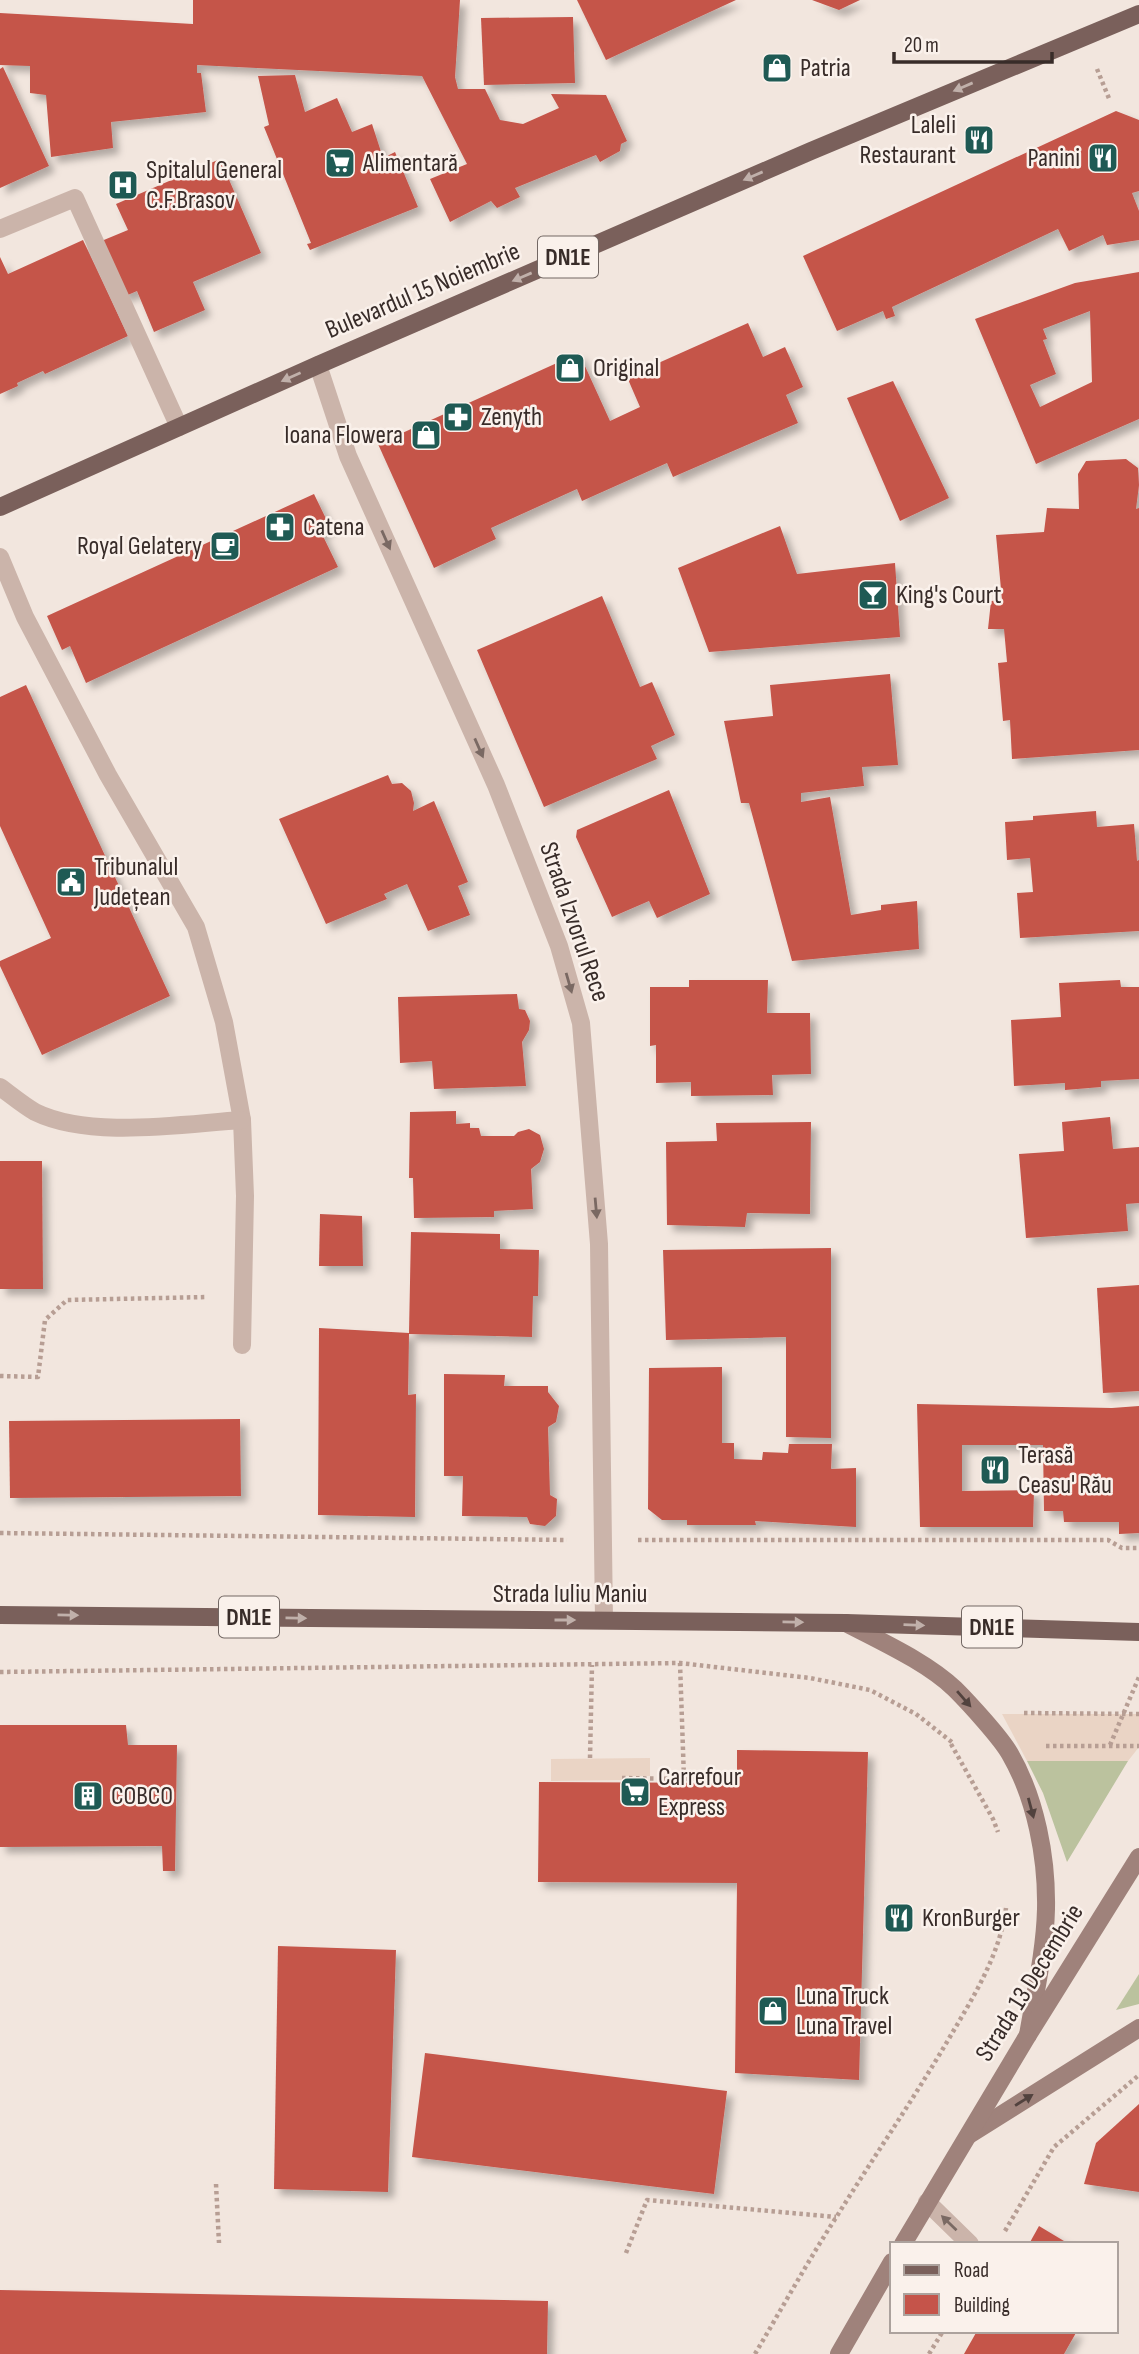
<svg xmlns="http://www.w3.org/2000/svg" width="1139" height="2354" viewBox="0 0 1139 2354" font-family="'Sofia Sans Condensed',sans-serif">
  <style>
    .green { fill: #bbc29e }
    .plaza { fill: #ead4c5 }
    .building { fill: #c5544a; fill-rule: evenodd; filter: url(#shadow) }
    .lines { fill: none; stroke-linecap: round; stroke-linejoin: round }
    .path { stroke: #b79e94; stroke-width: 4.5; stroke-dasharray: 3.5 3.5; stroke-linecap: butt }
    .lane { stroke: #cbb4aa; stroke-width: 18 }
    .street { stroke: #cbb4aa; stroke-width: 18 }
    .secondary { stroke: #9f827b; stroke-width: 18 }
    .primary { stroke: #7a605b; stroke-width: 18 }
    .oneway { fill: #c0b0aa }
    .oneway2 { fill: #7a6963 }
    .oneway3 { fill: #52423e }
    .labels { text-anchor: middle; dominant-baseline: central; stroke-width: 5; stroke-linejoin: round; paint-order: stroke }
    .shield { fill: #faf1eb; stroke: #726763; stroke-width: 2 }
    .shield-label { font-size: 24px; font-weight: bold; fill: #382c29 }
    .poi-label { font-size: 26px; fill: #382c29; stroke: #faf1eb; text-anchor: start }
    .street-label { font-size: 26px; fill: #382c29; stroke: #faf1eb }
  </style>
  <defs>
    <filter id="shadow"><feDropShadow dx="6" dy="6" stdDeviation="3.5" flood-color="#0004"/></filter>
  </defs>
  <rect width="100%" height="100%" fill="#f2e6de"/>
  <g class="green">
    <polygon points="1027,1761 1128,1761 1067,1862 1043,1793"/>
    <polygon points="1139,1974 1139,2004 1116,2010"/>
  </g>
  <g class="plaza">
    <polygon points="1002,1714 1139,1714 1139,1747 1128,1761 1027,1761"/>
    <polygon points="650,1758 650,1776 622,1776 622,1780 551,1781 551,1759"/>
  </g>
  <g class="building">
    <polygon points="193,0 460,0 455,77 458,89 485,89 500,120 523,124 559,108 551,94 606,95 627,141 621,144 620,151 600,162 596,155 515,188 520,197 497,208 491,201 450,222 430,179 467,164 422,76 197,65 197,73 201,73 206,112 111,122 113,148 51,157 46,95 30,93 30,66 0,65 0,13 193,24"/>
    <polygon points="577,0 736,0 606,60"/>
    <polygon points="812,0 860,0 839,10"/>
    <polygon points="573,17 575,83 484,85 481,18"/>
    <polygon points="3,67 49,166 0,188 0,69"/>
    <polygon points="295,75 305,112 337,98 352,132 372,124 383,158 395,152 418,207 310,250 307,244 311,243 264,127 269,125 258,76"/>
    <polygon points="1116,111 1139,120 1139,191 1132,193 1139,211 1139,240 1107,245 1103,235 1069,251 1058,229 892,307 895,316 886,319 883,311 837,331 803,256"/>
    <polygon points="220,159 261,253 193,282 205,310 154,332 137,291 123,297 99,242 128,230 116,204"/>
    <polygon points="83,240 128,336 45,374 43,371 17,383 18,386 0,394 0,257 8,274"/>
    <path d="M1139 272V419L1036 464 975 319 1075 283ZM1090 311 1092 382 1040 407 1030 385 1056 374 1043 340 1047 339 1043 329Z"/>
    <polygon points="748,323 763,357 785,347 803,387 786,395 798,423 673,477 667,463 582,501 577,489 491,528 496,539 434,568 378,444 579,353 610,421 640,407 627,377"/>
    <polygon points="893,381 949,498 900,521 847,398"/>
    <polygon points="1126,459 1138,468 1139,485 1136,509 1139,508 1139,750 1012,759 1010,720 1003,721 998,663 1007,662 1004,629 988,629 991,601 1002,600 996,535 1044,532 1047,508 1079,509 1078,474 1086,461"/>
    <polygon points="314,494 330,527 321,532 338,567 86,683 70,646 62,650 47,616"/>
    <polygon points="780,526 797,574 895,563 900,637 709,652 678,568"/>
    <polygon points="602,596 640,687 652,682 675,735 651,746 657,759 544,807 477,650"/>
    <polygon points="890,674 898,765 862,767 864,786 801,793 801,802 830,797 851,915 881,910 881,905 917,901 919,949 792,961 749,803 741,803 724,721 773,716 770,685"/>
    <polygon points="26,685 170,996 42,1055 0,966 0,961 51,938 0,826 0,697"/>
    <polygon points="388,775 392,784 402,783 411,791 414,803 413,811 434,801 468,882 458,886 470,915 428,931 407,884 384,894 387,899 326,924 279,819"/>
    <polygon points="669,790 710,894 657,918 649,901 612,917 576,837 577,830"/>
    <polygon points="1096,811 1097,827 1134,824 1137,861 1139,860 1139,931 1020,938 1017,893 1033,892 1030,858 1007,860 1005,822 1033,820 1033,816"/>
    <polygon points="689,980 768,980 767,1013 810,1013 811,1074 772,1075 773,1095 691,1096 691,1082 656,1083 656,1045 650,1046 650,987 689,987"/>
    <polygon points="1120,980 1121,987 1139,987 1139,1079 1101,1081 1101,1087 1065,1090 1065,1083 1014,1086 1011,1020 1061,1017 1059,983"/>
    <polygon points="517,994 519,1009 525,1010 530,1021 529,1030 522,1042 526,1086 434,1089 432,1061 400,1063 398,997"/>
    <polygon points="456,1111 456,1124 470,1123 470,1128 479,1128 481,1136 514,1136 518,1132 529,1129 540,1135 544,1149 540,1162 531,1169 533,1209 494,1211 494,1217 414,1218 413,1178 409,1178 410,1112"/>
    <polygon points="1110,1117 1113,1149 1139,1147 1139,1203 1126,1204 1128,1231 1026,1238 1019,1154 1064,1151 1062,1122"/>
    <polygon points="811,1122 810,1214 747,1213 745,1227 667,1225 666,1142 717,1141 716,1123"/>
    <polygon points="0,1161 42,1161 43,1289 0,1289"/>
    <polygon points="320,1214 362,1216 363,1266 319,1266"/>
    <polygon points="411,1232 500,1234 500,1249 539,1250 538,1296 533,1296 532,1337 409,1334 408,1395 416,1394 415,1517 318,1515 319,1328 409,1333"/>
    <polygon points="831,1248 831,1438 786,1437 786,1337 666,1340 663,1250"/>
    <polygon points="1139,1285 1139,1391 1103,1393 1097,1288"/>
    <polygon points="722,1367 722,1443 734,1443 734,1459 762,1460 763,1452 788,1453 789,1444 832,1444 831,1469 856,1468 856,1527 755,1521 756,1525 687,1525 687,1520 662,1520 648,1509 649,1368"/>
    <polygon points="444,1374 505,1375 504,1386 548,1386 548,1392 559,1406 556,1422 548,1427 550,1495 557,1499 556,1516 545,1526 530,1524 527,1517 462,1516 463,1476 444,1476"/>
    <polygon points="917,1404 1112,1408 1139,1406 1139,1533 1119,1534 1119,1522 1064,1522 1063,1511 1044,1511 1043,1445 962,1445 962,1491 1034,1490 1033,1527 920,1527"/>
    <polygon points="240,1419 241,1496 10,1498 9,1421"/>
    <polygon points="0,1725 126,1725 128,1745 177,1745 175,1871 163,1871 162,1846 0,1847"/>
    <polygon points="737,1750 868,1752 859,2080 735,2073 737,1883 538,1882 539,1782 737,1783"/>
    <polygon points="278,1946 396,1950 388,2192 274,2189"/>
    <polygon points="425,2053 727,2091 714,2194 412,2157"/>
    <polygon points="1139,2104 1139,2192 1084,2184 1096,2143"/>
    <polygon points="1039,2226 1069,2244 1029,2244"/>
    <polygon points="0,2290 548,2301 547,2354 0,2354"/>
    <polygon points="977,2331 1077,2331 1064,2354 964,2354"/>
  </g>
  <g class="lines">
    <g class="path">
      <polyline points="1097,69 1110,101"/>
      <polyline points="0,1376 38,1377 45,1320 67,1300 207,1297"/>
      <polyline points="0,1533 567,1540"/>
      <polyline points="638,1540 1108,1540 1122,1548 1139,1548"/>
      <polyline points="0,1672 680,1663 810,1678 870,1690 916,1714 953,1743"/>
      <polyline points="1024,1713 1139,1714"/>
      <polyline points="951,1744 993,1819 998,1832"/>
      <polyline points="1110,1745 1139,1677"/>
      <polyline points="1046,1746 1139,1746"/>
      <polyline points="590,1758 592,1665"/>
      <polyline points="622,1778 684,1779 680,1663"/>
      <polyline points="684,1779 727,1778 727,1783"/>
      <polyline points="216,2184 219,2243"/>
      <polyline points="1005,2231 1054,2147 1139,2075"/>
      <polyline points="626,2253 647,2200 836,2217"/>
      <path d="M755 2354C782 2308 808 2261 837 2216 875 2155 915 2097 951 2035 974 1996 1000 1954 1006 1908"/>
      <polyline points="929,2354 943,2331"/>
    </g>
    <g class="lane">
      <polyline points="0,229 75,198 179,427"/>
      <polyline points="0,557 25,617 108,775 196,927 224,1022 242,1120 245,1196 242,1345"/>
      <path d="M0 1087C11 1095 23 1105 35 1112 90 1139 181 1124 242 1120"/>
      <polyline points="927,2202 970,2244"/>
    </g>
    <polyline class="street" points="318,365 348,456 496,785 559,946 581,1023 599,1244 604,1620"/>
    <g class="secondary">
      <path d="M846 1623C880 1641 927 1662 955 1689 969 1703 1001 1738 1010 1754 1036 1799 1047 1858 1046 1909 1045 1951 1035 1994 1028 2035"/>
      <polyline points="969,2135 1139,2028"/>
      <polyline points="903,2244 1028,2035 1139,1857"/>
      <polyline points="839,2354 892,2262"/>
    </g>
    <g class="primary">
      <polyline points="0,507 318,365 811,151 1139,14"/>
      <polyline points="0,1615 846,1623 1139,1632"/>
    </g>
  </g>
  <defs><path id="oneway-solid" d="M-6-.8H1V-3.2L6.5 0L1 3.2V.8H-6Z" transform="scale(1.75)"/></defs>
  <g class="oneway">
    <use href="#oneway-solid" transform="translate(963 87) rotate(157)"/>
    <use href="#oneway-solid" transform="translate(753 176) rotate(157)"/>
    <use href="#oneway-solid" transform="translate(522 277) rotate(157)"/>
    <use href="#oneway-solid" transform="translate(291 377) rotate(156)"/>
    <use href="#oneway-solid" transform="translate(68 1615) rotate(1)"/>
    <use href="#oneway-solid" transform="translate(296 1618) rotate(1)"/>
    <use href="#oneway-solid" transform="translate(565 1620)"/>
    <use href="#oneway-solid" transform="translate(793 1622) rotate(1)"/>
    <use href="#oneway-solid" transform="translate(914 1625) rotate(2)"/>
  </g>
  <g class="oneway2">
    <use href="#oneway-solid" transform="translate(386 540) rotate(66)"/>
    <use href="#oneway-solid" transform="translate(479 748) rotate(66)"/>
    <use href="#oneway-solid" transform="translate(569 983) rotate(74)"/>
    <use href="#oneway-solid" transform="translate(596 1208) rotate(85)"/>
    <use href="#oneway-solid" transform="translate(949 2223) rotate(-136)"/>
  </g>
  <g class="oneway3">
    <use href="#oneway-solid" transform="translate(964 1699) rotate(49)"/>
    <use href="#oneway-solid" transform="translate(1031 1808) rotate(75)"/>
    <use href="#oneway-solid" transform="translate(1024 2100) rotate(-32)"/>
  </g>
  <defs>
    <g id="shop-square" transform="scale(1.575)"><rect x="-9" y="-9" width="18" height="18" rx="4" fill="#1f5a54" stroke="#faf1eb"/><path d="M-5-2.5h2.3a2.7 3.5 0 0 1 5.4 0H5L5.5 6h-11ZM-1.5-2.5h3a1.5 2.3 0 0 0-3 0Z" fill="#fff"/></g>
    <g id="restaurant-square" transform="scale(1.575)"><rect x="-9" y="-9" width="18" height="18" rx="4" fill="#1f5a54" stroke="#faf1eb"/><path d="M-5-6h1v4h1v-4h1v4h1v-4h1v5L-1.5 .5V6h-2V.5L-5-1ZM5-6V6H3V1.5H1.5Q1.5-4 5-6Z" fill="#fff"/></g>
    <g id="supermarket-square" transform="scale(1.575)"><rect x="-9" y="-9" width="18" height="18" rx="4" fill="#1f5a54" stroke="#faf1eb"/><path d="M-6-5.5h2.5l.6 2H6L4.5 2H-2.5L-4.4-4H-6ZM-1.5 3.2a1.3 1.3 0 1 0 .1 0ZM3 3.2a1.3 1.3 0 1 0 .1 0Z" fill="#fff"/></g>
    <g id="hospital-square" transform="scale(1.575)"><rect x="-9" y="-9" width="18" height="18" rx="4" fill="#1f5a54" stroke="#faf1eb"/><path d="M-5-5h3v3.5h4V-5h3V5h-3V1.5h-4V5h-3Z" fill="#fff"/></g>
    <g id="pharmacy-square" transform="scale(1.575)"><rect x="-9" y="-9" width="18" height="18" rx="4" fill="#1f5a54" stroke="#faf1eb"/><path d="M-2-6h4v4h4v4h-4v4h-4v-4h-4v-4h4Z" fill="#fff"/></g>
    <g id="cafe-square" transform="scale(1.575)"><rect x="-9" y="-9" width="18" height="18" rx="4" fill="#1f5a54" stroke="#faf1eb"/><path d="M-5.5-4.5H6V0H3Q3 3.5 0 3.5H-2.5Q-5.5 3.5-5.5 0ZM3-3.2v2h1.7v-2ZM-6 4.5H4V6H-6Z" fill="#fff"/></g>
    <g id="bar-square" transform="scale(1.575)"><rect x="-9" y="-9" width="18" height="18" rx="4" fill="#1f5a54" stroke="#faf1eb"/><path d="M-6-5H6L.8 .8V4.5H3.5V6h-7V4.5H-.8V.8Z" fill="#fff"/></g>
    <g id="civic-square" transform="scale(1.575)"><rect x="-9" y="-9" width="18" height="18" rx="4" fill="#1f5a54" stroke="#faf1eb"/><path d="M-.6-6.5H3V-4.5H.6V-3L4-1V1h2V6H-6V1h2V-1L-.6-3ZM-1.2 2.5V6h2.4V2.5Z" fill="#fff"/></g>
    <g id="building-square" transform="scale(1.575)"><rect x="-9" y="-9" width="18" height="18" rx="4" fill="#1f5a54" stroke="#faf1eb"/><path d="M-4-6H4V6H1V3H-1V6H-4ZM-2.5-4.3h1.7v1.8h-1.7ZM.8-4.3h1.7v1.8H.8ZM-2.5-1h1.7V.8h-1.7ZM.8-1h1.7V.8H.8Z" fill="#fff"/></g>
  </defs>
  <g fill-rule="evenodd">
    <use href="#shop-square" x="777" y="68"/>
    <use href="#restaurant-square" x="979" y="140"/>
    <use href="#restaurant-square" x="1103" y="158"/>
    <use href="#supermarket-square" x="340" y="163"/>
    <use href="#hospital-square" x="123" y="185"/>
    <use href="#shop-square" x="570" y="368"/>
    <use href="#pharmacy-square" x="458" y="417"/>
    <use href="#shop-square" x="426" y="435"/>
    <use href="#pharmacy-square" x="280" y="527"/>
    <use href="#cafe-square" x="225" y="546"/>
    <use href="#bar-square" x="873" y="595"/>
    <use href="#civic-square" x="71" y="882"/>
    <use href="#restaurant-square" x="995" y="1470"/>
    <use href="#supermarket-square" x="635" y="1792"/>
    <use href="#building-square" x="88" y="1796"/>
    <use href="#restaurant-square" x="899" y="1918"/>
    <use href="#shop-square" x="773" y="2011"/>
  </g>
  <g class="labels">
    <g class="shield">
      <rect x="538" y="236.5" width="60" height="41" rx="5"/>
      <rect x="219" y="1596.5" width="60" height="41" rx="5"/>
      <rect x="962" y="1606.5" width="60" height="41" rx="5"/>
    </g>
    <g class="shield-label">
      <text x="568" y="257">DN1E</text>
      <text x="249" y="1617">DN1E</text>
      <text x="992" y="1627">DN1E</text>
    </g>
    <g class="poi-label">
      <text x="800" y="68">Patria</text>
      <text x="956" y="125" text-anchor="end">Laleli<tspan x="956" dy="30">Restaurant</tspan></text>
      <text x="1080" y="158" text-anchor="end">Panini</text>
      <text x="363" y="163">Alimentară</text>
      <text x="146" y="170">Spitalul General<tspan x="146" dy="30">C.F.Brasov</tspan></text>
      <text x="593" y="368">Original</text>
      <text x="481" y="417">Zenyth</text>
      <text x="403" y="435" text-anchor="end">Ioana Flowera</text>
      <text x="303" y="527">Catena</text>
      <text x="202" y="546" text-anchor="end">Royal Gelatery</text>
      <text x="896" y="595">King's Court</text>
      <text x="94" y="867">Tribunalul<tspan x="94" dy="30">Județean</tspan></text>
      <text x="1018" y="1455">Terasă<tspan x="1018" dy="30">Ceasu' Rău</tspan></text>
      <text x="658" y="1777">Carrefour<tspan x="658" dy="30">Express</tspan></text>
      <text x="111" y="1796">COBCO</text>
      <text x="922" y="1918">KronBurger</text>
      <text x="796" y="1996">Luna Truck<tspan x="796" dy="30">Luna Travel</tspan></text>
    </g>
    <g class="street-label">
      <text transform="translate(423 291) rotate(-23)">Bulevardul 15 Noiembrie</text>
      <text transform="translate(574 922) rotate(71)">Strada Izvorul Rece</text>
      <text x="570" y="1594">Strada Iuliu Maniu</text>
      <text transform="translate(1030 1983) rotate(-58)">Strada 13 Decembrie</text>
    </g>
  </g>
  <rect x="890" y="2242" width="228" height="91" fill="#faf1eb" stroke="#aca29d" stroke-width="2"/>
  <rect x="904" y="2265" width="35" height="10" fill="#7a605b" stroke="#aca29d" stroke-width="2"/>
  <text x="954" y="2277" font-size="21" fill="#382c29">Road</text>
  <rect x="904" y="2294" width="35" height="21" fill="#c5544a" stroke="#aca29d" stroke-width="2"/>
  <text x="954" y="2312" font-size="21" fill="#382c29">Building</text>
  <path d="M894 52v10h158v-10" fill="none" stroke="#382c29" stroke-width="3.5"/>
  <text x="904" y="52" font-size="21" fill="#382c29" stroke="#faf1eb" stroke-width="5" paint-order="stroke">20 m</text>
</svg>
